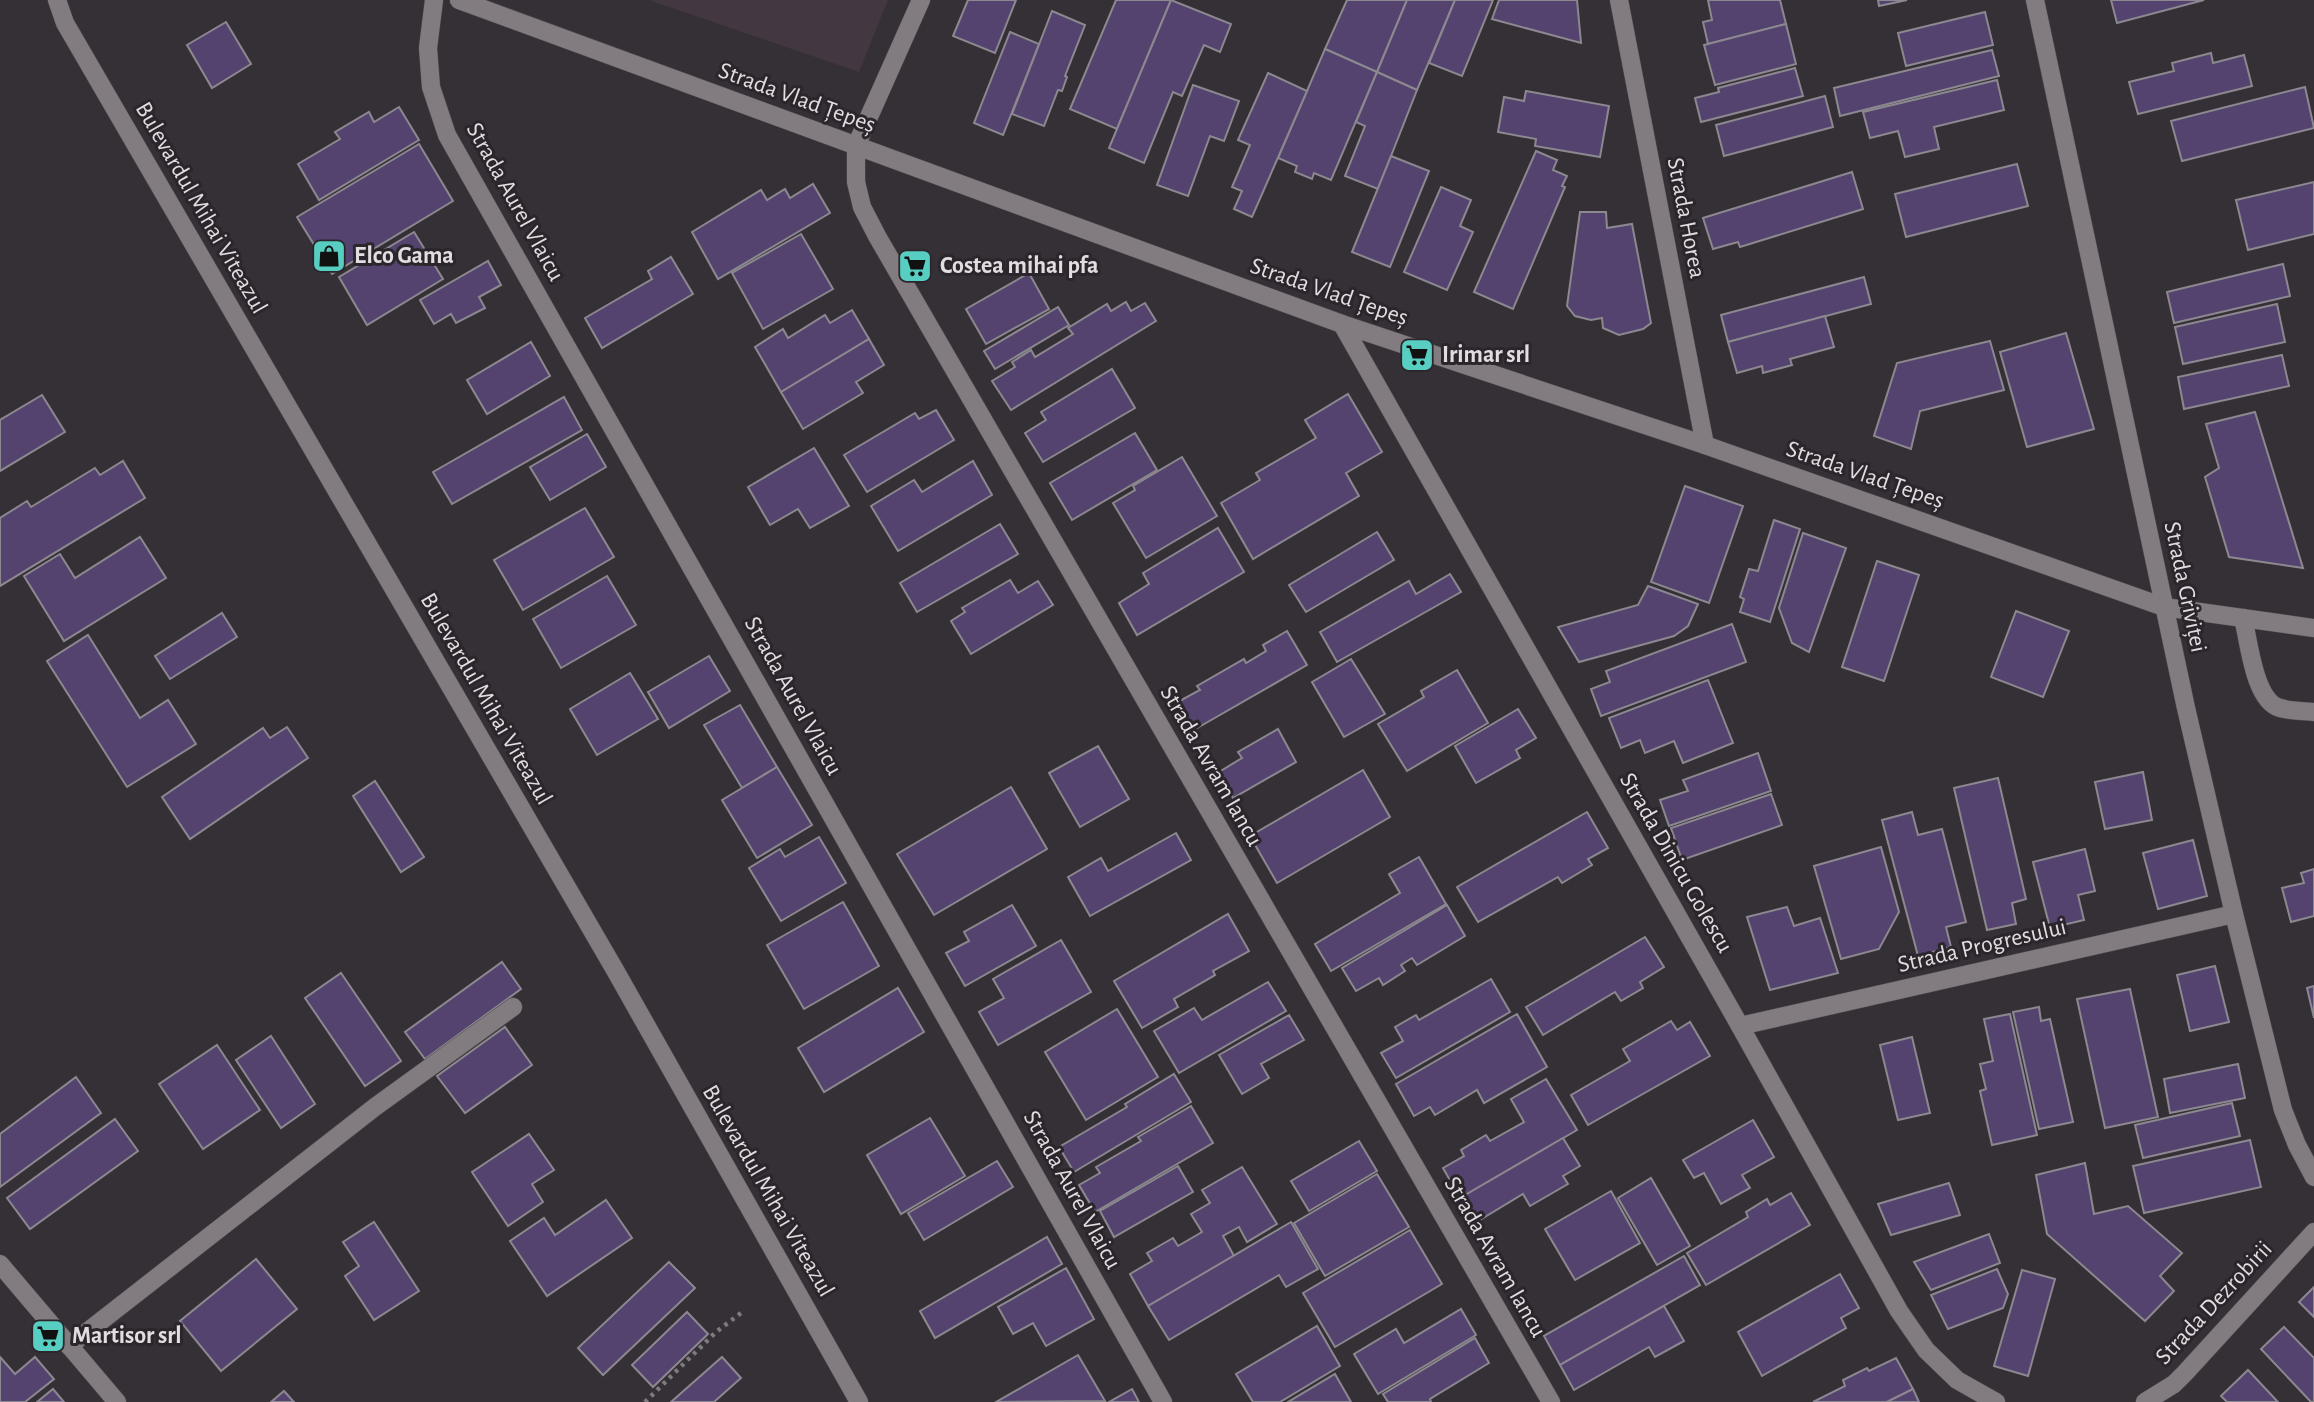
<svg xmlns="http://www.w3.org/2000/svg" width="2314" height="1402" viewBox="0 0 2314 1402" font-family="'Alegreya Sans',sans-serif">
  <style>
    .built { fill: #433841 }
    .building { fill: #54436f; stroke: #8b888f; stroke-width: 2 }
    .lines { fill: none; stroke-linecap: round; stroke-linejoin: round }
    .lane-casing { stroke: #544f53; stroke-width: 19 }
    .street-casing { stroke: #544f53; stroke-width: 19 }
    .secondary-casing { stroke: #544f53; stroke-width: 19 }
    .path { stroke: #7f7a7e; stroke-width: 4.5; stroke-dasharray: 3.5 5; stroke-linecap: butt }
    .lane { stroke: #827c81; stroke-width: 18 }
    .street { stroke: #827c81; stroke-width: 18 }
    .secondary { stroke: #827c81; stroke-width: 18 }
    .labels { text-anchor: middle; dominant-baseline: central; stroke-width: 6; stroke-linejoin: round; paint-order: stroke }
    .street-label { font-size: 24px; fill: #e1dde0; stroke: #2b262b }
    .poi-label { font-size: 24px; font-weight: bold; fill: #e1dde0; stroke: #2b262b; text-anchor: start }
  </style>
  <rect width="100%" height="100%" fill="#353035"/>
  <polygon class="built" points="649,0 888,0 859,72"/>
  <g class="building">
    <polygon points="968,0 1016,0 995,53 953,36"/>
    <polygon points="1116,0 1171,0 1117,129 1070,109"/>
    <polygon points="1171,0 1231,24 1220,52 1204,45 1182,96 1173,92 1144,163 1109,148"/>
    <polygon points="1347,0 1407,0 1377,72 1325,49"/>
    <polygon points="1407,0 1455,0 1417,90 1377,72"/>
    <polygon points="1455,0 1493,0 1462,76 1429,63"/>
    <polygon points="1499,0 1577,0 1581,43 1492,19"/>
    <polygon points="1708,0 1780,0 1786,24 1708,44 1703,22 1712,20"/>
    <polygon points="1878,0 1907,0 1879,6"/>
    <polygon points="2111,0 2204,0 2117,23"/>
    <polygon points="1052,11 1085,25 1065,76 1067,77 1062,91 1058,90 1044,126 1012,114"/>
    <polygon points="1985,12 1993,45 1906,66 1898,33"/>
    <polygon points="226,22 251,64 212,88 187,45"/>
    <polygon points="1786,24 1796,64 1715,85 1704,45"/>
    <polygon points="1010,32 1039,44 1003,135 974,123"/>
    <polygon points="1325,49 1377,72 1331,180 1314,173 1312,179 1295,172 1297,166 1278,158"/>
    <polygon points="1992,50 1999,76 1840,116 1834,88"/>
    <polygon points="2211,53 2213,63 2244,55 2252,86 2138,114 2129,82 2174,71 2172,63"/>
    <polygon points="1795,68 1803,96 1701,122 1695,98 1719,92 1718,88"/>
    <polygon points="1377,72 1417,90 1378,189 1345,176 1365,126 1356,122"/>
    <polygon points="1268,73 1307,91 1252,217 1234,209 1242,191 1232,187 1250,145 1238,140"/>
    <polygon points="1997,80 2004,110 1934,127 1939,149 1905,157 1898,131 1870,138 1863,112"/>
    <polygon points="1193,85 1239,101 1224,141 1210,136 1188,196 1157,185"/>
    <polygon points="2305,87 2314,128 2182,161 2171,121"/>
    <polygon points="1526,91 1609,106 1600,157 1535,146 1536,139 1498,132 1504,97 1524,101"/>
    <polygon points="1825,96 1833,127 1724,156 1716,125"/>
    <polygon points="399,107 419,140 319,200 298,164 340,139 335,132 369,112 374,122"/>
    <polygon points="419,144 453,201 332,274 297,217"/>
    <polygon points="1536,151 1557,160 1553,170 1567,176 1562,186 1565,187 1513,309 1474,292"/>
    <polygon points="1391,156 1429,171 1390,267 1352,252"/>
    <polygon points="2017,164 2028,206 1906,237 1895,194"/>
    <polygon points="1852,172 1863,209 1740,247 1738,242 1713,249 1703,218"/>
    <polygon points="2314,182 2314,234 2248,250 2236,200"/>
    <polygon points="813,184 830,213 718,279 692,232 761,190 767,200 785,189 790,198"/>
    <polygon points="1441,187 1471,200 1460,226 1473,232 1447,290 1404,272"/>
    <polygon points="1580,212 1606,212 1607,228 1632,224 1651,323 1643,329 1619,335 1603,328 1602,318 1591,320 1575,316 1567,306"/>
    <polygon points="414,232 443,279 367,325 339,277"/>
    <polygon points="801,234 833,289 763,329 732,273"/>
    <polygon points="671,257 693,294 602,348 585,318 652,279 648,271"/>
    <polygon points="488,261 501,285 479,297 485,308 456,323 451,314 434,324 420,300"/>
    <polygon points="2283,264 2290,296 2174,323 2167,292"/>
    <polygon points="1029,273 1049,309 986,344 966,309"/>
    <polygon points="1864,277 1871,304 1728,342 1721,315"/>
    <polygon points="1126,302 1131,311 1145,303 1156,321 1011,410 992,381 1015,367 1012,362 1031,350 1035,357 1073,334 1068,328 1107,304 1111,311"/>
    <polygon points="2277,304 2285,342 2183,364 2175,327"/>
    <polygon points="1058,307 1069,325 995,369 984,351"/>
    <polygon points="852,310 869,339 781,392 755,347 783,329 788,338 825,315 830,323"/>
    <polygon points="1825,316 1834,347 1790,359 1792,365 1763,373 1762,366 1737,373 1728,342"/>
    <polygon points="2066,333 2094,429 2027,447 2000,352"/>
    <polygon points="869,339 884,365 856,382 863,393 803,429 781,392"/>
    <polygon points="1990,341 2004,390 1920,411 1911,449 1874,436 1897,363"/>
    <polygon points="531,342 550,376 487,414 467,380"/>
    <polygon points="2282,355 2289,386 2184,409 2178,377"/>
    <polygon points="1112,369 1135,408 1043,462 1025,433 1046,420 1041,412"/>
    <polygon points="1348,394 1382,452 1346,473 1359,496 1253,559 1221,503 1260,480 1256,473 1316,438 1305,420"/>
    <polygon points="42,395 65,432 0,471 0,420"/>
    <polygon points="564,397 582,430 452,504 433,472"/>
    <polygon points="936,410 954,440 867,492 844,455 915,413 919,419"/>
    <polygon points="2255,412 2303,568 2229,557 2205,477 2219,468 2206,424"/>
    <polygon points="1135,433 1157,470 1072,520 1050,483"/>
    <polygon points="587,434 606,467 550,500 530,467"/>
    <polygon points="814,448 849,506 810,528 798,509 770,525 748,487"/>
    <polygon points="1182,457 1217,516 1146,558 1113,503 1135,490 1133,486"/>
    <polygon points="123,461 145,498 0,586 0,518 27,501 31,507 95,468 100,475"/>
    <polygon points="973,461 992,495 898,551 871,506 914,480 922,492"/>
    <polygon points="1685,486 1743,506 1709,603 1651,582"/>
    <polygon points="585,508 614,557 523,610 494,560"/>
    <polygon points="1774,520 1800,529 1770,622 1740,612 1744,599 1740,597 1749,569 1758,571"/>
    <polygon points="1000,524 1018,554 917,612 900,583"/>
    <polygon points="1218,528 1244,572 1137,635 1119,603 1149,584 1143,573"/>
    <polygon points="1377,532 1394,560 1306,612 1289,585"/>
    <polygon points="1803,533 1846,548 1809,652 1792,643 1779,608"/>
    <polygon points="140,537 166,578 64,641 24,576 60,554 75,578"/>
    <polygon points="1877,561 1919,575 1884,681 1842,667"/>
    <polygon points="1450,574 1461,592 1337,662 1320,632 1409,581 1416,594"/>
    <polygon points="607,576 636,625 561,668 533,619"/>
    <polygon points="1010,580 1018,593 1038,581 1053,605 971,654 951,621 965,612 962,608"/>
    <polygon points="1648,586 1698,604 1688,626 1674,636 1579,662 1558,627 1638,605"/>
    <polygon points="2016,611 2069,631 2043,697 1991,677"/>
    <polygon points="222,613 237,637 170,679 155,656"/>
    <polygon points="1732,624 1746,662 1601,716 1591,689 1610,682 1606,671"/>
    <polygon points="1287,631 1307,665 1192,731 1176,703 1200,690 1197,686 1244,659 1246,663 1266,651 1263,645"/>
    <polygon points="88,635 140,718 168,700 196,744 127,787 47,661"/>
    <polygon points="709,656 730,691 669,728 648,692"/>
    <polygon points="1351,659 1385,714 1344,737 1312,682"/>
    <polygon points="1457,670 1488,723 1407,771 1378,724 1424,697 1421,691"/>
    <polygon points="630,673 658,719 597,755 570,709"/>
    <polygon points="1708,680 1733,743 1683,763 1674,741 1645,753 1640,740 1621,748 1609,718"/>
    <polygon points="740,705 777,767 742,788 704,725"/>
    <polygon points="1518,709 1536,738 1516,750 1520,758 1476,783 1455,746"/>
    <polygon points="287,727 308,758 190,839 162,797 263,728 270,738"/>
    <polygon points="1278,729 1296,762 1233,798 1219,772 1242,758 1238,752"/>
    <polygon points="1098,746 1129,799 1080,827 1049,773"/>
    <polygon points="1758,753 1771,791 1669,826 1660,800 1688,791 1683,780"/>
    <polygon points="777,767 812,825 757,858 722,800"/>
    <polygon points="1363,770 1390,817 1277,883 1250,836"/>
    <polygon points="2143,772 2152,820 2105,829 2095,782"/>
    <polygon points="1998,778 2026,899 2012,903 2016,924 1987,930 1954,788"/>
    <polygon points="375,781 424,857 401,872 353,796"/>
    <polygon points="1011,787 1047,849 934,915 897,854"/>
    <polygon points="1771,794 1782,825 1682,860 1671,828"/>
    <polygon points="1587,812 1608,848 1588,859 1592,865 1562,883 1558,877 1478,922 1457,887"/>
    <polygon points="1912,812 1918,835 1942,829 1966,922 1946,927 1951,947 1918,956 1882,820"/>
    <polygon points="1176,833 1191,860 1090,916 1068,877 1101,858 1108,871"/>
    <polygon points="819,837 846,883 781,921 749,868 780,849 785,857"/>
    <polygon points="2193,840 2207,896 2158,909 2143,853"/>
    <polygon points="1881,847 1899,912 1879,949 1841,959 1814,866"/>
    <polygon points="2085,849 2095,891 2078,895 2084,920 2050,928 2033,862"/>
    <polygon points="1419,857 1446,904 1331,971 1315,944 1400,893 1389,874"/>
    <polygon points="2314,869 2314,916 2291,922 2282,888 2304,883 2301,873"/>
    <polygon points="843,902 879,966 804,1009 767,945"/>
    <polygon points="1012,905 1036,946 965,986 946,953 969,941 964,932"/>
    <polygon points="1447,905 1465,936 1417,965 1412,958 1401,965 1405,971 1383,985 1379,978 1356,991 1342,968"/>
    <polygon points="1787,907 1794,926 1820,918 1838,973 1770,990 1747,917"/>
    <polygon points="1228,914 1249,951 1213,971 1215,975 1174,999 1178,1007 1142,1028 1114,981"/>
    <polygon points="1645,937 1664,967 1640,982 1643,988 1621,1001 1615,992 1543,1035 1526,1007"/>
    <polygon points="1061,940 1091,992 998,1045 979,1012 1004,998 993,979"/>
    <polygon points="502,962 521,989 425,1059 405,1032"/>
    <polygon points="2215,966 2229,1022 2190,1031 2177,975"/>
    <polygon points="341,973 401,1061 365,1086 305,998"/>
    <polygon points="1491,979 1510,1012 1396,1078 1381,1053 1403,1041 1395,1027 1416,1015 1419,1020"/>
    <polygon points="1268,982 1286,1011 1179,1073 1154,1031 1194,1008 1202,1020"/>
    <polygon points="2314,986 2314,1018 2307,988"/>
    <polygon points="898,988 924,1032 824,1092 798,1048"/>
    <polygon points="2130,989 2158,1117 2105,1128 2077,999"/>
    <polygon points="2039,1007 2041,1021 2050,1019 2073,1122 2039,1129 2013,1012"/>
    <polygon points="1117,1009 1158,1077 1086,1120 1045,1052"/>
    <polygon points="1517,1014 1547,1067 1484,1103 1477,1090 1435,1115 1430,1107 1414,1116 1396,1084"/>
    <polygon points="2010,1014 2037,1135 1992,1145 1980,1091 1986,1089 1980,1064 1993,1061 1984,1019"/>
    <polygon points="1289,1015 1304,1040 1261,1064 1269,1078 1242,1094 1219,1055"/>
    <polygon points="1671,1021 1677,1030 1690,1022 1710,1056 1588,1125 1571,1095 1630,1061 1623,1049"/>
    <polygon points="505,1027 532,1065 465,1113 437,1076"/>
    <polygon points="271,1036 315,1104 281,1128 236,1060"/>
    <polygon points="1912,1037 1930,1113 1898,1120 1880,1045"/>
    <polygon points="217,1045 260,1110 203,1149 159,1084"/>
    <polygon points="2238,1064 2245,1098 2170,1113 2164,1079"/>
    <polygon points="1174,1074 1191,1102 1074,1172 1059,1147 1127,1107 1125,1104"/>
    <polygon points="76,1077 101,1113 0,1187 0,1134"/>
    <polygon points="1546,1079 1577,1130 1460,1198 1443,1168 1464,1156 1461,1150 1486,1135 1490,1141 1524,1122 1511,1099"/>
    <polygon points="2232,1103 2240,1136 2143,1158 2135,1125"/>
    <polygon points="1191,1106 1213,1143 1095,1212 1079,1185 1100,1173 1096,1167 1141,1141 1138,1137"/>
    <polygon points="930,1118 965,1176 901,1214 867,1155"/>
    <polygon points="115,1119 138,1151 30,1229 7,1198"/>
    <polygon points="1753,1120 1774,1157 1742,1175 1750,1188 1721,1204 1704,1173 1694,1178 1683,1160"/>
    <polygon points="529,1134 554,1170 532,1184 543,1202 508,1226 472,1172"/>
    <polygon points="1563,1138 1580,1166 1563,1176 1568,1184 1530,1206 1523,1194 1475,1223 1460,1198"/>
    <polygon points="2250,1140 2261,1187 2144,1213 2133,1166"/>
    <polygon points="1359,1141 1377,1171 1309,1211 1291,1181"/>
    <polygon points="997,1161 1013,1187 924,1240 908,1213"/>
    <polygon points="2085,1163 2094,1214 2128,1206 2182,1253 2160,1276 2174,1291 2145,1321 2047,1234 2036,1175"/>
    <polygon points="1178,1166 1193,1192 1114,1237 1100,1211"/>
    <polygon points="1242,1167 1277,1224 1247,1242 1239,1227 1223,1236 1234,1256 1148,1306 1130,1274 1152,1261 1147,1253 1173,1238 1178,1246 1202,1232 1191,1214 1210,1203 1202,1190"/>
    <polygon points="1377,1174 1409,1227 1325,1276 1294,1223"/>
    <polygon points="1651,1178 1690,1246 1657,1265 1618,1198"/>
    <polygon points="1949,1183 1960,1215 1891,1235 1878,1204"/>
    <polygon points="1611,1191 1640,1243 1575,1280 1545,1229"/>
    <polygon points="1791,1193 1810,1225 1706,1285 1687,1253 1748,1217 1746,1212 1767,1199 1770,1205"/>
    <polygon points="606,1200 632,1238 547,1296 510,1241 544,1218 555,1235"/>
    <polygon points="374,1222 419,1291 374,1320 345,1276 359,1266 343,1242"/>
    <polygon points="1291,1222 1318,1269 1286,1287 1279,1275 1169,1340 1148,1306"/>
    <polygon points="1410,1230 1442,1284 1335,1347 1303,1293"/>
    <polygon points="1989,1234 2000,1263 1931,1290 1914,1262"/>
    <polygon points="1047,1237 1062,1264 935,1338 920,1311"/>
    <polygon points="1684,1256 1700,1285 1560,1365 1544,1336"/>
    <polygon points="256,1259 297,1309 221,1371 180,1321"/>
    <polygon points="669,1262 695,1288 603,1375 578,1348"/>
    <polygon points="1066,1268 1094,1319 1046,1346 1033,1323 1013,1334 998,1307"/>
    <polygon points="1997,1269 2008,1294 2003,1308 1948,1329 1931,1295"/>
    <polygon points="2022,1270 2055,1279 2028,1376 1994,1366"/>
    <polygon points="1840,1274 1859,1308 1841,1318 1846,1328 1762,1376 1738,1332"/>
    <polygon points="2314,1287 2314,1317 2299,1302"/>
    <polygon points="1664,1306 1684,1341 1655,1357 1649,1347 1574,1390 1560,1365"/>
    <polygon points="1461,1309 1476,1335 1378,1394 1354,1354 1396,1329 1404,1343"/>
    <polygon points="687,1312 708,1334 653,1387 632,1365"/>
    <polygon points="1317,1326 1340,1366 1280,1402 1253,1402 1236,1374"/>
    <polygon points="2284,1327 2314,1358 2314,1402 2311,1402 2261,1349"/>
    <polygon points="1475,1338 1489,1363 1430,1399 1431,1402 1388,1402 1383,1394"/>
    <polygon points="1078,1355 1105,1401 996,1402"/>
    <polygon points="0,1357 15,1374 35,1357 54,1379 25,1402 0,1402"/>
    <polygon points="722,1357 741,1378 714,1402 671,1402"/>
    <polygon points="1896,1358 1913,1389 1887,1402 1813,1402 1845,1386 1843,1380 1867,1368 1869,1371"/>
    <polygon points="2248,1370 2278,1402 2227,1402 2221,1396"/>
    <polygon points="1335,1374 1351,1402 1288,1402"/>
    <polygon points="53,1389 64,1402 37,1402"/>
    <polygon points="1132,1389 1139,1402 1109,1402"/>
    <polygon points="1913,1389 1919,1402 1887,1402"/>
    <polygon points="284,1391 294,1402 271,1402"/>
  </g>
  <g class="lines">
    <g class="lane-casing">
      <path id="lane" d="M2243 618C2249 641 2254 701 2280 708 2291 711 2303 711 2314 712"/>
    </g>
    <g class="street-casing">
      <g id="street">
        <polyline points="434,0 428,48 431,87 447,135 1163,1402"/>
        <polyline points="921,0 856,146 856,182 862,207 877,236 1551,1402"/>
        <polyline points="1619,0 1705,445"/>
        <polyline points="2035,0 2186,708 2234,914 2283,1110 2297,1145 2314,1177"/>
        <polyline points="1342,324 1740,1026 1899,1311 1926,1350 1957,1380 1996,1402"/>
        <polyline points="1740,1026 2234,914"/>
        <polyline points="0,1264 117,1402"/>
        <polyline points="69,1346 375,1107 513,1007"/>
        <polyline points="2145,1402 2174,1384 2185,1373 2314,1232"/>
      </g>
    </g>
    <g class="secondary-casing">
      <g id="secondary">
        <polyline points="57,0 65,23 615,970 859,1402"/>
        <polyline points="459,0 1342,324 1705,445 2164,607 2314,628"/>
      </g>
    </g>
    <polyline class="path" points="645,1402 716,1332 741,1313"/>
    <use href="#lane" class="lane"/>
    <use href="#street" class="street"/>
    <use href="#secondary" class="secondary"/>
  </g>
  <defs>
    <g id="shop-square" transform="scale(1.75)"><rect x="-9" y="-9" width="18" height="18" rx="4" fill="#57cec1" stroke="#2b262b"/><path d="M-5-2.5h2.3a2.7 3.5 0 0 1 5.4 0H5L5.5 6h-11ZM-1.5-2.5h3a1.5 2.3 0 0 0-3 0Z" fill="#111"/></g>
    <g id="supermarket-square" transform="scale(1.75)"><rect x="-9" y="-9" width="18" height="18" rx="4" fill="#57cec1" stroke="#2b262b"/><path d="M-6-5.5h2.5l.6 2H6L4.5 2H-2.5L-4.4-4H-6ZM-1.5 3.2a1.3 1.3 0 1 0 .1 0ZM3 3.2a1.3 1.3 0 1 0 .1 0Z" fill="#111"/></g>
  </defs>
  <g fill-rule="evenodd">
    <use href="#shop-square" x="329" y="256"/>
    <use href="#supermarket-square" x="915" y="266"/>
    <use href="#supermarket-square" x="1417" y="355"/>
    <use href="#supermarket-square" x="48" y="1336"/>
  </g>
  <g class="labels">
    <g class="street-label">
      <text transform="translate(797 98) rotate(20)">Strada Vlad Țepeș</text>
      <text transform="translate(515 202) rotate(61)">Strada Aurel Vlaicu</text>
      <text transform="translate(201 208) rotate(60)">Bulevardul Mihai Viteazul</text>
      <text transform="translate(1686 218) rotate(79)">Strada Horea</text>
      <text transform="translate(1329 292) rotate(19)">Strada Vlad Țepeș</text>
      <text transform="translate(1865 475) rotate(19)">Strada Vlad Țepeș</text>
      <text transform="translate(2185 587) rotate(78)">Strada Griviței</text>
      <text transform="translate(793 696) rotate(61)">Strada Aurel Vlaicu</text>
      <text transform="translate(486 699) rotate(60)">Bulevardul Mihai Viteazul</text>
      <text transform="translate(1211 766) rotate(60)">Strada Avram Iancu</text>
      <text transform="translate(1676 863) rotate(60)">Strada Dinicu Golescu</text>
      <text transform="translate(1982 946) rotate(-13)">Strada Progresului</text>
      <text transform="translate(1072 1190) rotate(61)">Strada Aurel Vlaicu</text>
      <text transform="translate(768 1191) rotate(60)">Bulevardul Mihai Viteazul</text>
      <text transform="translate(1495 1257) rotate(60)">Strada Avram Iancu</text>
      <text transform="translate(2214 1303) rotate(-47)">Strada Dezrobirii</text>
    </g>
    <g class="poi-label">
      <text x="354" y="256">Elco Gama</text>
      <text x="940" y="266">Costea mihai pfa</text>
      <text x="1442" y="355">Irimar srl</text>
      <text x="72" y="1336">Martisor srl</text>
    </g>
  </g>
</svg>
